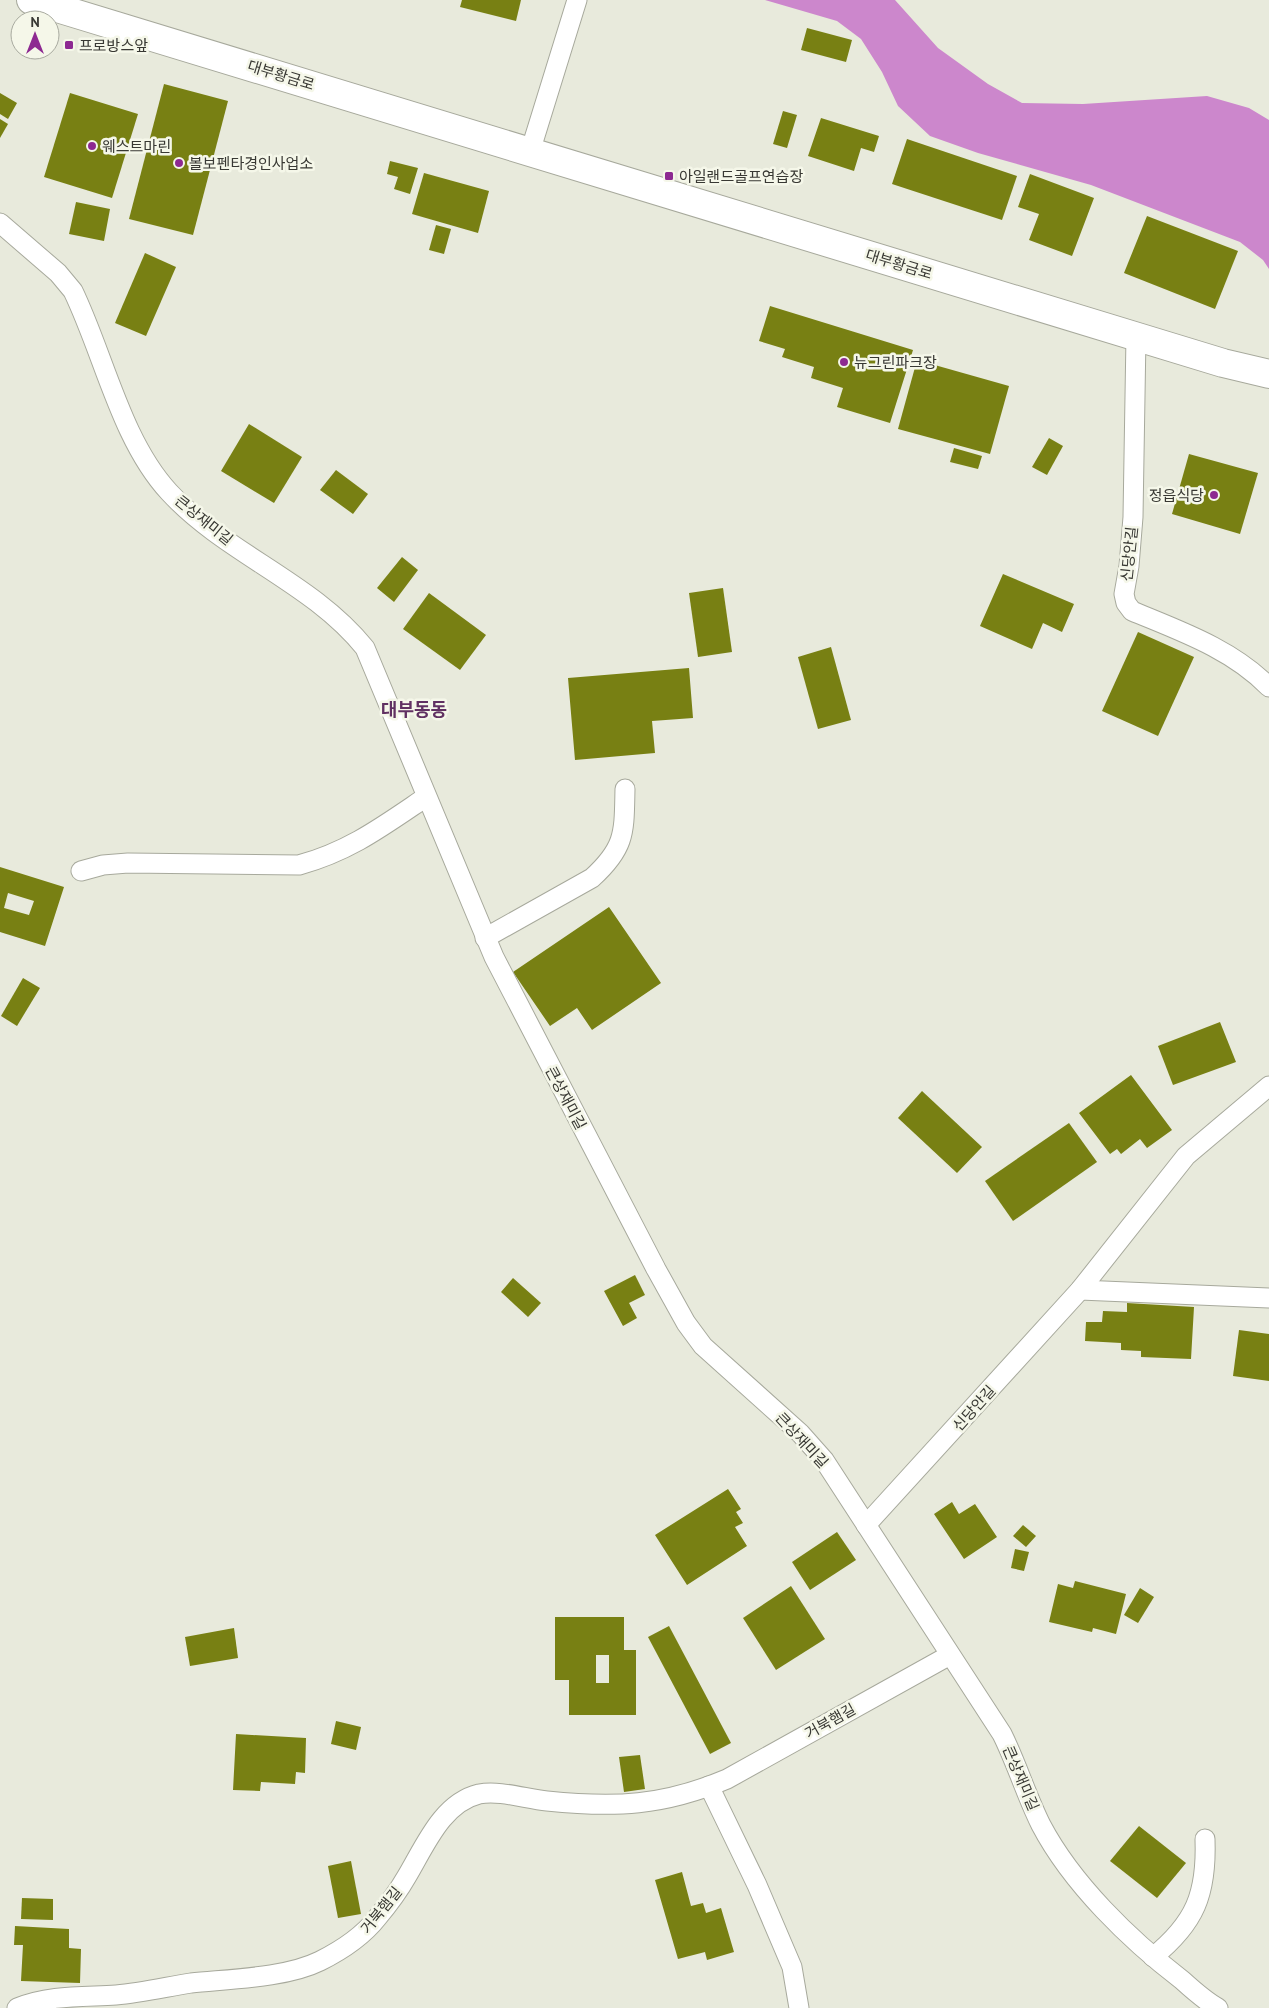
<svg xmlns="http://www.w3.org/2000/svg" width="1269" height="2008" viewBox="0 0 1269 2008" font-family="'PT Sans','Noto Sans KR',sans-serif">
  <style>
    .forest { fill: #cc87cc }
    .building { fill: #788013; fill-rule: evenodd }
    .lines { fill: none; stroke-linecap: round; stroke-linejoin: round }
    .service-casing { stroke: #a7a99c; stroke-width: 21 }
    .secondary-casing { stroke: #a7a99c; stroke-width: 30 }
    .service { stroke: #fff; stroke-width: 19 }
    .secondary { stroke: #fff; stroke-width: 28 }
    .poi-dot { fill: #8d2991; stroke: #f5f7e9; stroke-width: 2 }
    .labels { text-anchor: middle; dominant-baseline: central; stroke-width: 5; stroke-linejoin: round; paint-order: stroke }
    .poi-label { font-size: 15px; fill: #383833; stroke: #f5f7e9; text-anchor: start }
    .street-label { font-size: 15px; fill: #383833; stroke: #f5f7e9 }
    .quarter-label { font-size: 18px; font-weight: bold; fill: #613162; stroke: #f5f7e9 }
  </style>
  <rect width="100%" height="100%" fill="#e8eadc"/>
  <polygon class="forest" points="765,0 895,0 938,48 988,84 1022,103 1083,104 1207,96 1249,108 1269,120 1269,269 1263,260 1240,242 1091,185 978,153 930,136 898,106 882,72 861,39 837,21"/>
  <g class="building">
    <polygon points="462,0 521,0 516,21 460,7"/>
    <polygon points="807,28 852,40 846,62 801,50"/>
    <polygon points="164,84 228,101 193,235 129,219"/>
    <polygon points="0,93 17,103 8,119 0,114"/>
    <polygon points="70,93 138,114 112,198 44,177"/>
    <polygon points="783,111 797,115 787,148 773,144"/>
    <polygon points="821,118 879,136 874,152 861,148 854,171 808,156"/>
    <polygon points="0,119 8,124 0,138"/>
    <polygon points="907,139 1017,176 1002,220 892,184"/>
    <polygon points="390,161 418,168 410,194 394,189 398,177 387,174"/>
    <polygon points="424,173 489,191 478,233 412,214"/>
    <polygon points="1030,174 1094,198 1072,256 1029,240 1039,214 1018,207"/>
    <polygon points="76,202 110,209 104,241 69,234"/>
    <polygon points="1147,216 1238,251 1215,309 1124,273"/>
    <polygon points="436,225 451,229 444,254 429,250"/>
    <polygon points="145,253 176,267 146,336 115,323"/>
    <polygon points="770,306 913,350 890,423 837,407 843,388 811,378 814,367 782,357 785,349 759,341"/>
    <polygon points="917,360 1009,386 990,454 898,429"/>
    <polygon points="249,424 302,457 274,503 221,471"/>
    <polygon points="1049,438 1063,446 1047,475 1032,467"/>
    <polygon points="954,448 982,456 978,469 950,462"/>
    <polygon points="1189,454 1258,473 1240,534 1172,514"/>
    <polygon points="336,470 368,494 353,514 320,490"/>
    <polygon points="402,557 418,570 394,602 377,588"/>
    <polygon points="1003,574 1074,604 1062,632 1043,623 1032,649 980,626"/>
    <polygon points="723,588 732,652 698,657 689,593"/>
    <polygon points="429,593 486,635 460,670 403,629"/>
    <polygon points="1138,632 1194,657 1158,736 1102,711"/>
    <polygon points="831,647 851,720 818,729 798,657"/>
    <polygon points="689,668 693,718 652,721 655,753 575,760 568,678"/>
    <path d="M0 867 64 887 45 946 0 932ZM8 893 34 901 29 915 4 908Z"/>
    <polygon points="609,907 661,983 592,1030 577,1008 550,1026 513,972"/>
    <polygon points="23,978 40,988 17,1026 1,1016"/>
    <polygon points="1220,1022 1236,1062 1173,1085 1158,1046"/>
    <polygon points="1131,1075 1172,1130 1147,1148 1140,1139 1121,1154 1117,1149 1110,1154 1079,1113"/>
    <polygon points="922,1091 982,1147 957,1173 898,1118"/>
    <polygon points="1069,1123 1097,1162 1013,1221 985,1181"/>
    <polygon points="635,1275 645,1295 629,1303 637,1318 623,1326 604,1291"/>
    <polygon points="513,1278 541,1303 528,1317 501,1292"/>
    <polygon points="1127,1303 1194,1307 1191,1359 1141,1357 1141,1351 1121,1350 1121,1343 1085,1341 1086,1322 1102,1322 1103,1311 1127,1312"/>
    <polygon points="1239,1330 1269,1334 1269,1381 1233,1376"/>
    <polygon points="728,1489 741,1509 736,1512 743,1523 735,1527 747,1546 687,1585 655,1535"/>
    <polygon points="952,1502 959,1514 975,1504 997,1537 964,1559 934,1514"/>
    <polygon points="1023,1525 1036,1536 1026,1547 1013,1536"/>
    <polygon points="837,1532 856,1560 810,1590 792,1562"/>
    <polygon points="1015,1549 1029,1552 1024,1571 1011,1568"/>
    <polygon points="1075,1581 1126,1594 1116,1634 1093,1628 1092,1632 1049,1622 1058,1584 1073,1588"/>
    <polygon points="791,1586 825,1639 776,1670 743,1618"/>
    <polygon points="1140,1588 1154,1597 1138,1623 1124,1615"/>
    <path d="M555 1617H624V1650H636V1715H569V1680H555ZM596 1655H609V1683H596Z"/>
    <polygon points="669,1626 731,1743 710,1754 648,1637"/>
    <polygon points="234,1628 238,1658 190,1666 185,1637"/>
    <polygon points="336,1721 361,1727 356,1750 331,1744"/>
    <polygon points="236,1734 306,1738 305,1773 296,1772 295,1784 261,1782 260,1791 233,1790"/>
    <polygon points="640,1755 645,1789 624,1792 619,1757"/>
    <polygon points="1139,1826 1186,1863 1157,1898 1110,1861"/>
    <polygon points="351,1861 361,1914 338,1918 328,1866"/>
    <polygon points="682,1872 691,1906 703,1903 706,1913 721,1908 734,1952 707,1960 705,1952 678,1959 655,1880"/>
    <polygon points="22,1898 53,1899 53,1920 21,1919"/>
    <polygon points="15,1926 69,1929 69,1948 81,1949 80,1983 21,1981 23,1945 14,1945"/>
  </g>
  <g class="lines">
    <g class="service-casing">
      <g id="service">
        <polyline points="530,152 577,0"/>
        <path d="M0 223 58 273 73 291C104 355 121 440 169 492 226 554 312 582 365 648L494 957 656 1269 686 1323 703 1346 800 1433 824 1460 1002 1734C1017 1764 1026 1795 1041 1825 1072 1884 1130 1940 1182 1980 1193 1990 1205 2001 1218 2008"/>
        <path d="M1136 336 1133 517 1129 566 1124 594 1126 603 1132 611C1180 631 1232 649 1269 687"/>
        <path d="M81 871 103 865 128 863 299 865C350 851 383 826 426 797"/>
        <path d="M485 938 592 878C626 847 624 832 625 789"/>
        <polyline points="1080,1290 1269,1298"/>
        <polyline points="866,1525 1080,1290 1186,1156 1269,1086"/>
        <polyline points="709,1786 757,1885 792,1967 799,2008"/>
        <path d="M1153 1957C1195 1923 1207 1894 1205 1839"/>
        <path d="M17 2008C49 1995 82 1997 116 1995 141 1993 166 1987 191 1983 229 1979 286 1978 320 1961 342 1950 362 1937 377 1918 388 1905 399 1890 407 1876 425 1846 442 1803 479 1794 500 1790 526 1799 547 1801 615 1808 663 1806 727 1779L950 1655"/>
      </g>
    </g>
    <g class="secondary-casing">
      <polyline id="secondary" points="31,0 1223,363 1269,374"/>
    </g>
    <use href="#service" class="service"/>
    <use href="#secondary" class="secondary"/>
  </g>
  <g class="poi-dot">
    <rect x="64" y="40" width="10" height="10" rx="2.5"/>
    <circle cx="92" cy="146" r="5"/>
    <circle cx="179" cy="163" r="5"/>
    <rect x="664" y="171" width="10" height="10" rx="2.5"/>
    <circle cx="844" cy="362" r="5"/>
    <circle cx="1214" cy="495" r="5"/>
  </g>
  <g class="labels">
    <g class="poi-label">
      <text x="79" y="45">프로방스앞</text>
      <text x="102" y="146">웨스트마린</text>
      <text x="189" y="163">볼보펜타경인사업소</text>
      <text x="679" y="176">아일랜드골프연습장</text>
      <text x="854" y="362">뉴그린파크장</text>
      <text x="1204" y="495" text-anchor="end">정읍식당</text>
    </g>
    <g class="street-label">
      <text transform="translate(281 75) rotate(17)">대부황금로</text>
      <text transform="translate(899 264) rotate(17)">대부황금로</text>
      <text transform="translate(204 520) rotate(39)">큰상재미길</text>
      <text transform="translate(1129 554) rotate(-84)">신당안길</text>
      <text transform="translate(566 1098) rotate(62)">큰상재미길</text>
      <text transform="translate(974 1408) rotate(-48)">신당안길</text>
      <text transform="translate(802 1440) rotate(47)">큰상재미길</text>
      <text transform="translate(830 1721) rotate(-29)">거북햄길</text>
      <text transform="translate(1021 1778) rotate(67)">큰상재미길</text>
      <text transform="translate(381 1910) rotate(-51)">거북햄길</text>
    </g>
    <g class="quarter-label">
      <text x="414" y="709">대부동동</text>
    </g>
  </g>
  <g transform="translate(35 35)"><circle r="24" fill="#f5f7e9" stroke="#a9aba0"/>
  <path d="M0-4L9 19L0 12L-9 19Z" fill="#8d2991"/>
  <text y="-8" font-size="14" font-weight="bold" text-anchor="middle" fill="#383833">N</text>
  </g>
</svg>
